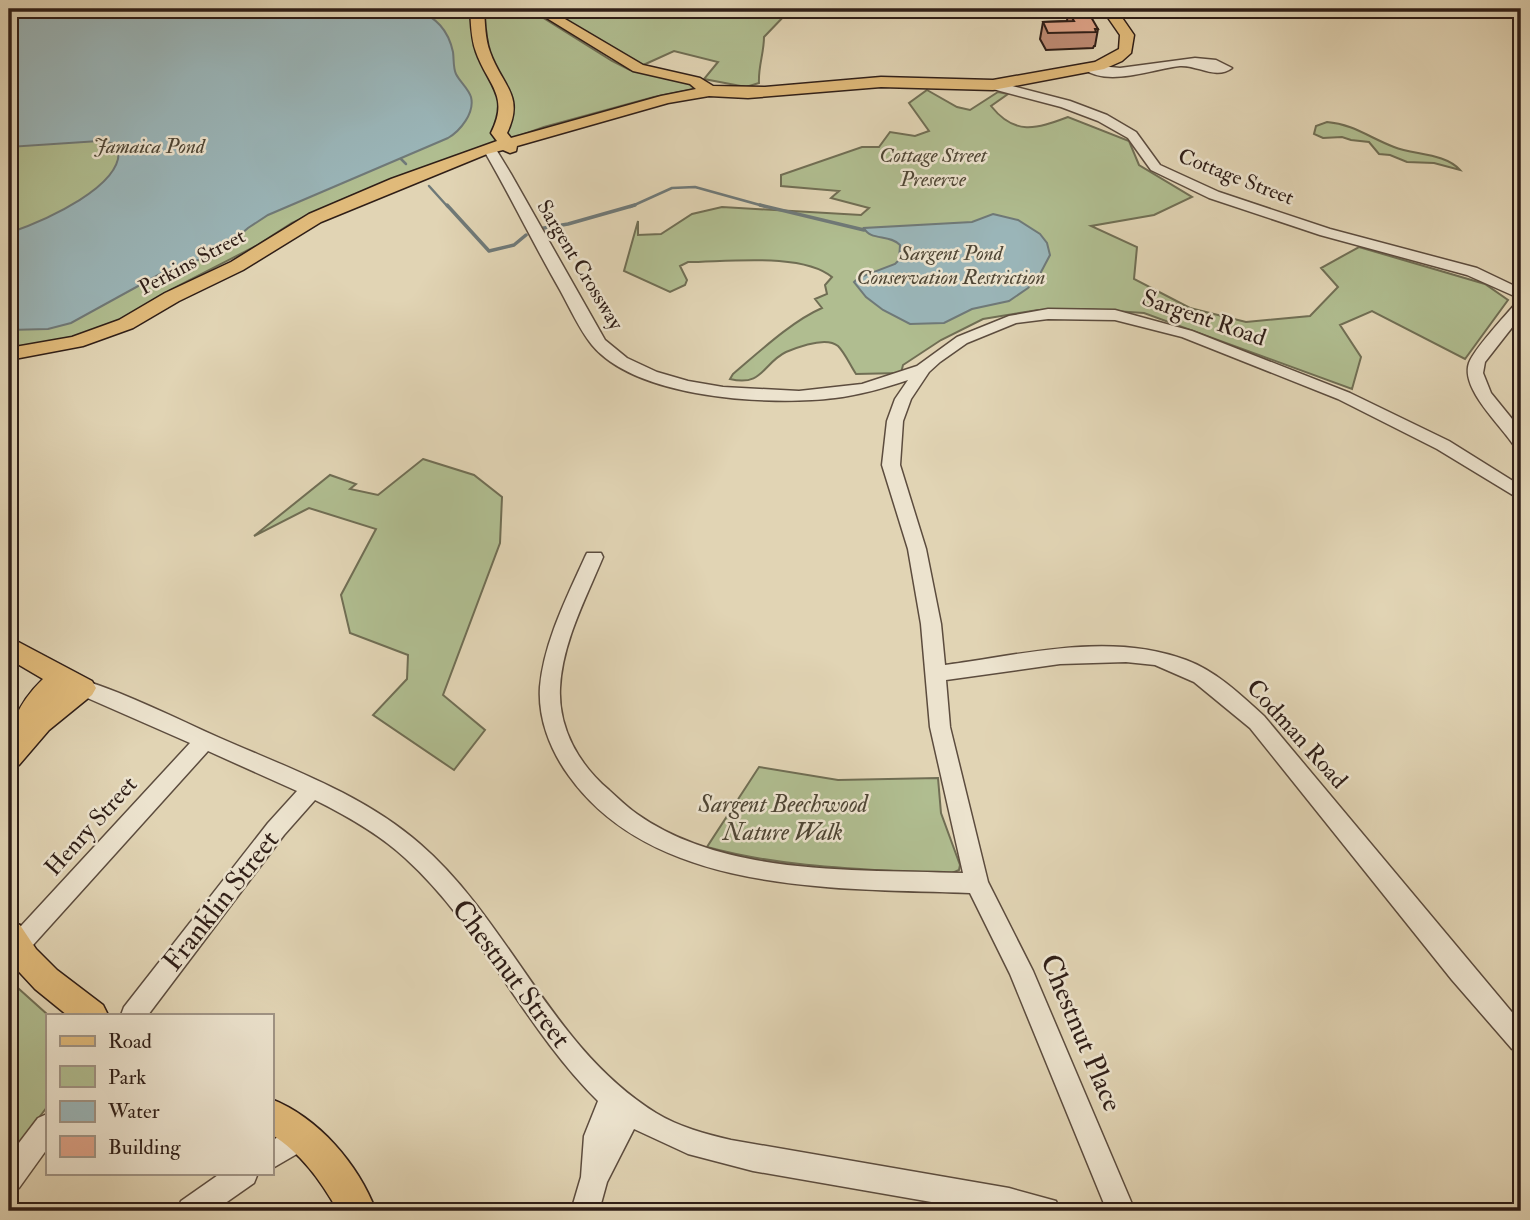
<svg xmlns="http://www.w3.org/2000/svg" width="1530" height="1220" viewBox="0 0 1530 1220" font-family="'IM FELL Double Pica',serif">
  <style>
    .green { fill: #b0bd90; stroke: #706e54; stroke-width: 2 }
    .water { fill: #9ab5b8; stroke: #6f7978; stroke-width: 2 }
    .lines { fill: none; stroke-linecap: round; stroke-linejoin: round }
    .stream-far1 { stroke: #6f7978; stroke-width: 2.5 }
    .stream { stroke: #6f7978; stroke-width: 3.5 }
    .minor-casing { stroke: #5c4c3e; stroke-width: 3 }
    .major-casing { stroke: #2f1e17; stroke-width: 3 }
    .minor { fill: #ece3ce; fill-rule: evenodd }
    .major { fill: #e0ba7a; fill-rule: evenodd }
    .wall { fill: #be8b74; stroke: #2f1e17; stroke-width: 2 }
    .building { fill: #dda287; stroke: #2f1e17; stroke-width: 2 }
    .labels { text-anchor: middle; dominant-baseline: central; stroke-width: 5; stroke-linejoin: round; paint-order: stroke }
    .far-park-label { font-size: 21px; font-style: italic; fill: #4f4635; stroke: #ece3ce }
    .far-street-label { font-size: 21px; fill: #2f1e17; stroke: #ece3ce }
    .street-label { font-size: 24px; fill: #2f1e17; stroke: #ece3ce }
    .park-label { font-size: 24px; font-style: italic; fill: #4f4635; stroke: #ece3ce }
    .near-street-label { font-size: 28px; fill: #2f1e17; stroke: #ece3ce }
  </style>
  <rect width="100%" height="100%" fill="#e1d4b4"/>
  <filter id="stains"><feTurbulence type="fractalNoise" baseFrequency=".00286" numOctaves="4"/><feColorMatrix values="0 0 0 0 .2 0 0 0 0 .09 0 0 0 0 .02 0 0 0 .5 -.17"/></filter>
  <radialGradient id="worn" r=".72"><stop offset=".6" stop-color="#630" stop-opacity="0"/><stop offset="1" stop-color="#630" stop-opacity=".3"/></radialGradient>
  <g class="green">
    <polygon points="9,9 529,9 612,61 630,70 686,81 700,88 654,97 544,127 351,196 292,223 256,246 170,290 123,319 84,335 9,349"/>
    <path d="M546 9H769L787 13 764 37C764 53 758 67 759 83L746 87 704 79 718 62 674 51 641 66Z"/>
    <path d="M927 90 957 107 970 110 998 92 1008 94 991 106C1015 136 1036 129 1068 117L1129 141 1139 165 1192 197 1154 215 1091 226 1137 247 1134 279 1190 308 1246 322 1310 316 1338 287 1321 268 1359 247 1485 284 1508 300 1465 359 1372 311 1340 325 1361 357 1352 389 1144 313 1084 309 1038 310 983 319 941 340 903 365 901 373 856 374C850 365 845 353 838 346 826 336 798 347 786 352 763 363 763 387 730 379L733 374C759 352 792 321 822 308L815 299 827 294 825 285 832 277C802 252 725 262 688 262L680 266 687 280 685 285 670 292 624 271 638 221V235L661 234 692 214 722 207 861 215 869 208 831 198 839 191 781 186V175L862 147H879L890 132 915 136 929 131 909 103Z"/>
    <path d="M1327 122C1353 124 1370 138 1394 147 1414 155 1445 153 1460 170L1434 163 1407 162 1390 155 1379 154 1369 142 1351 140 1342 137 1323 138 1314 134 1316 126Z"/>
    <polygon points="423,459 474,475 502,497 500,543 443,695 485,730 454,770 373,715 407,679 408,655 350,633 341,595 376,529 309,508 254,536 330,475 356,484 350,489 378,495"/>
    <path d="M759 767 838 780 938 778 941 813 960 865 959 870 950 874C867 869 788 869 707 847Z"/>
    <polygon points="9,980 48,1015 47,1107 9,1157"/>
  </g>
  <g class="water">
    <path d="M9 9H416C436 18 448 29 453 52 454 59 453 68 456 74 460 82 468 88 471 97 475 113 460 131 448 138L268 215 248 228 220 252 160 274 71 323 48 329 9 330V233C38 223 132 185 117 144L99 141 9 147Z"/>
    <path d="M993 214 1018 220 1040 234 1047 243 1050 255 1040 274 1028 288 1009 301 972 309 944 323 910 324 883 310 866 297 854 282 858 278 895 264 899 260 900 245C890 234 870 241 864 228L972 222Z"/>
  </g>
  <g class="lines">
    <g class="stream-far1">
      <polyline points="401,159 406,164"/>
      <polyline points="429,186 448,207"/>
      <polyline points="630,207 672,188 695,187 767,207"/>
    </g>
    <g class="stream">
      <polyline points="447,205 489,251 514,245 526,235"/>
      <polyline points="760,205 864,230"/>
      <polyline points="538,229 568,224 635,205"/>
    </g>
    <g class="minor-casing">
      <g id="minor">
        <path d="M1195 58 1216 60 1232 68C1216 80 1198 65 1180 66 1153 69 1108 87 1084 69L1090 65 1120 68Z"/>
        <polygon points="993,81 1070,101 1107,115 1136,132 1160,165 1219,192 1330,229 1477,268 1521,289 1521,299 1467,275 1320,235 1209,198 1151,170 1128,138 1098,121 1061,107 989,88 987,85"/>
        <path d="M492 150 497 151 511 174 605 340 627 358 657 372 688 381 723 387 799 391 862 384 917 366 957 337 1009 316 1048 309 1115 310 1192 331 1350 393 1449 441 1521 486V500L1437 449 1338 399 1182 337 1115 320 1048 319 1016 323 967 343 940 362 929 372 911 399 903 421 900 465 926 549 941 624 945 665C1021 655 1110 631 1186 660 1216 671 1241 695 1264 716L1521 1023V1053L1512 1049 1452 980 1250 728 1194 682 1155 665 1126 662 1060 664 946 680 950 727 988 882 1033 971 1135 1211H1107L1010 974 970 893C839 888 655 896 569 776 550 750 538 718 540 687 544 642 567 597 585 557L587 553H601L603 557C586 598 562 643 560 688 558 728 579 765 609 790 618 798 627 807 637 814 726 877 859 869 963 873L930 727 921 624 908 549 882 465 887 421 895 399 908 380C884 388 860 395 835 398 770 406 637 399 592 345 579 329 570 308 560 290 534 245 512 199 486 154Z"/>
        <path d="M1521 302V316L1485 362 1483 373 1491 393 1521 430V448L1515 447C1502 426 1460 389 1469 363 1474 349 1505 316 1516 303Z"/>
        <path d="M83 680C130 695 175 718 220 738 288 768 363 794 420 844 511 923 551 1048 656 1113 679 1127 705 1134 731 1140L1009 1188 1056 1201 1060 1211H983L753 1171 688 1154 634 1129 607 1182 599 1211H571L581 1177 584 1136 598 1101C524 1028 482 928 405 858 379 834 347 816 315 800L284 835 148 1015H121L124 1007 268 823 297 791 208 751 24 955 16 959 9 956V939L190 743 76 693 73 688 76 683Z"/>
        <polygon points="47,1114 47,1149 19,1188 9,1191 9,1156 38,1118"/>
        <polygon points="305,1122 314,1126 318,1135 314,1144 271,1169 271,1141"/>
        <polygon points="221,1173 258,1173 254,1183 214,1211 177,1211 181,1201"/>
      </g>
    </g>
    <g class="major-casing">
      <g id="major">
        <path d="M470 9H484C485 23 485 39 490 52 502 86 525 95 507 133L511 138 661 96 696 89 690 84 633 71 532 9H548L643 65 700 78 713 86 765 87 881 77 993 80 1095 62 1119 49 1120 35 1102 9H1116L1134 35 1131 53 1122 61 1104 69 993 90 881 87 748 98 709 96 668 103 517 146 516 151 510 153 503 150 487 154 321 222 243 270 179 301 133 328 83 346 9 360V348L72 337 119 320 165 293 231 262 309 214 391 179 497 141 491 133C510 95 488 86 476 52 471 39 471 23 470 9Z"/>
        <path d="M9 637 92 681 96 688 92 695 49 730 19 765 9 768C7 731 15 706 43 679L9 659Z"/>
        <polygon points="9,921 20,925 36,949 57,970 103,1005 108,1015 67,1015 35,989 9,961"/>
        <path d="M271 1099C319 1118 358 1164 376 1211H338C321 1181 301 1153 271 1134Z"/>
      </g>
    </g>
    <use href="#minor" class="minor"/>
    <use href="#major" class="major"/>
  </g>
  <polygon class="wall" points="1068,11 1098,29 1095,46 1094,46 1093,48 1046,50 1040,39 1043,22 1067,21"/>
  <polygon class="building" points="1087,10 1098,29 1095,29 1096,32 1048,33 1043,22 1074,21 1068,11"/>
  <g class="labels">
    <g class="far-park-label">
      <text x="149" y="146">Jamaica Pond</text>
      <text x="933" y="155">Cottage Street<tspan x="933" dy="24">Preserve</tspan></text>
      <text x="951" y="253">Sargent Pond<tspan x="951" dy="24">Conservation Restriction</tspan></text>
    </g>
    <g class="far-street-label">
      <text transform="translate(1236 177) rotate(21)">Cottage Street</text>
      <text transform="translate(192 262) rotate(-28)">Perkins Street</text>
      <text transform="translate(580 265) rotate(59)">Sargent Crossway</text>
    </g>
    <g class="street-label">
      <text transform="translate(1204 318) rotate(19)">Sargent Road</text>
      <text transform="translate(1297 734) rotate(48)">Codman Road</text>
      <text transform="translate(91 826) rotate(-48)">Henry Street</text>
    </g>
    <g class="park-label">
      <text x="783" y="804">Sargent Beechwood<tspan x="783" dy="28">Nature Walk</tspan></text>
    </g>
    <g class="near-street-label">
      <text transform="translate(221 901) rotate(-52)">Franklin Street</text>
      <text transform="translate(511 974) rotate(53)">Chestnut Street</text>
      <text transform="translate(1081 1033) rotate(67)">Chestnut Place</text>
    </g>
  </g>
  <rect width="1530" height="1220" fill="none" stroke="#e1d4b4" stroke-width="35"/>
  <rect x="10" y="10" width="1509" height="1199" fill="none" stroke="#2f1e17" stroke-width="3.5"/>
  <rect x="18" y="18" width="1495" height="1185" fill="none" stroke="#2f1e17" stroke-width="2"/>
  <rect x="46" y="1014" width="228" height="161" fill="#ece3ce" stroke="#a09485" stroke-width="2"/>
  <rect x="60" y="1036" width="35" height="10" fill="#e0ba7a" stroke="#a09485" stroke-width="2"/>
  <text x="108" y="1048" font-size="21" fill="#2f1e17">Road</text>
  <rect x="60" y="1066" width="35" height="21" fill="#b0bd90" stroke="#a09485" stroke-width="2"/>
  <text x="108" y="1084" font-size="21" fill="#2f1e17">Park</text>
  <rect x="60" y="1101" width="35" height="21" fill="#9ab5b8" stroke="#a09485" stroke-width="2"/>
  <text x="108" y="1118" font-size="21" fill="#2f1e17">Water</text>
  <rect x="60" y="1136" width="35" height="21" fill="#dda287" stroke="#a09485" stroke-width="2"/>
  <text x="108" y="1154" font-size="21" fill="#2f1e17">Building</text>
  <rect width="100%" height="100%" filter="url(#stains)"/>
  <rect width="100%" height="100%" fill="url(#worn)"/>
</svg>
